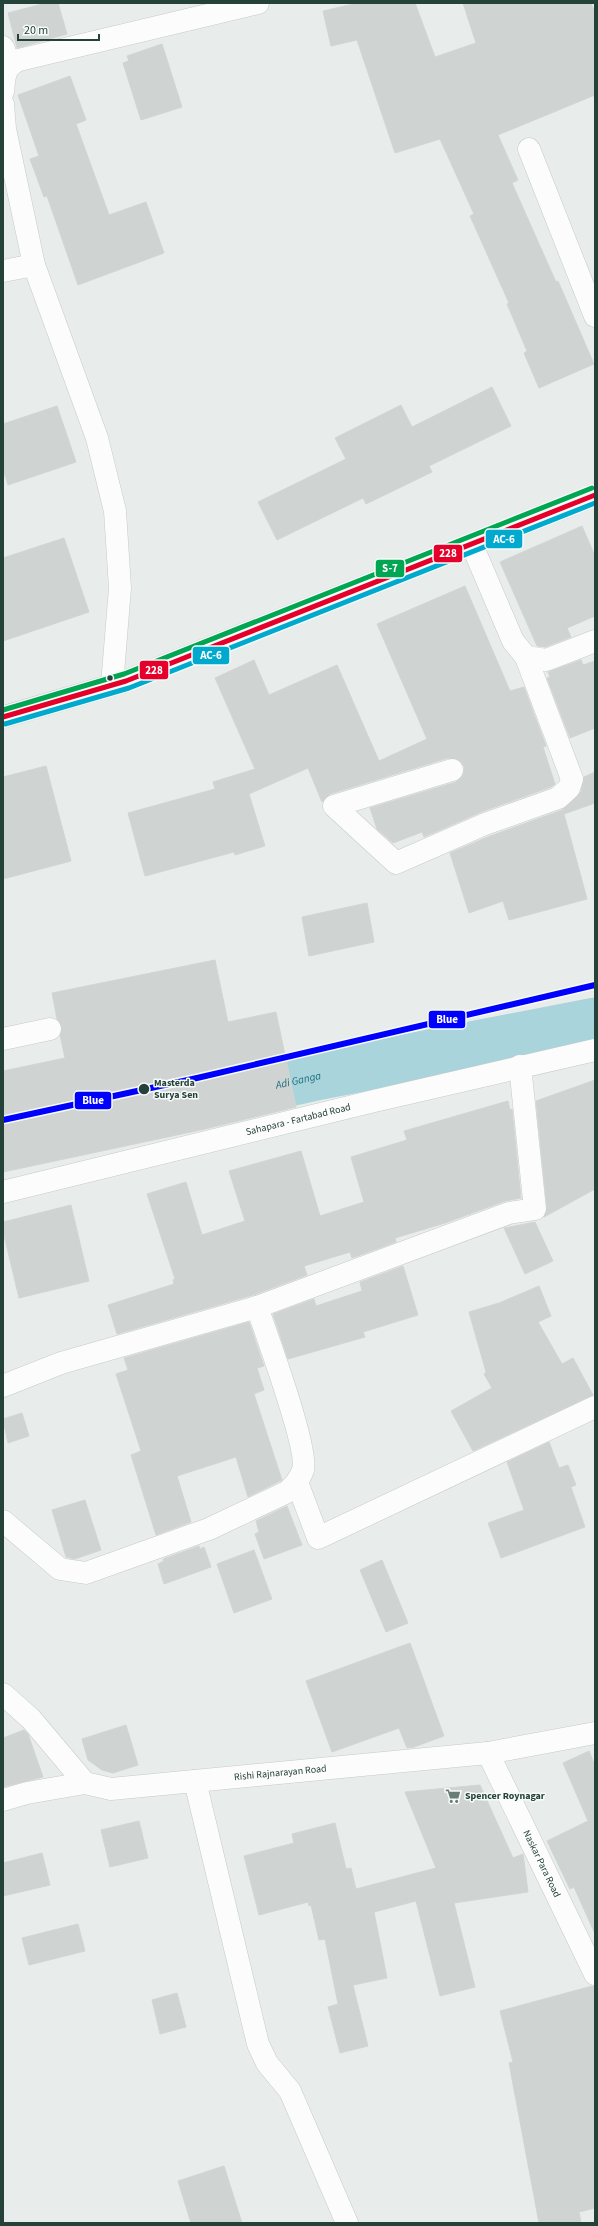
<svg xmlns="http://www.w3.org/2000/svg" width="598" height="2226" viewBox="0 0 598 2226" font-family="'Source Sans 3',sans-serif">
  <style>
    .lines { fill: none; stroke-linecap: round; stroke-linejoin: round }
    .river { stroke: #a9d4db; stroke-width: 49 }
    .building { fill: #cfd4d2; stroke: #d1d6d4 }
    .minor-casing { stroke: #c5cac8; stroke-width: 23 }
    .major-casing { stroke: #c3ccc9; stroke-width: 23 }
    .minor { stroke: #fcfcfc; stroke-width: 22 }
    .major { stroke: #cfd7d5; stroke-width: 22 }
    .bus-1-casing { stroke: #f7fbf9; stroke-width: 8 }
    .bus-2-casing { stroke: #f7fbf9; stroke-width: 8 }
    .bus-3-casing { stroke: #f7fbf9; stroke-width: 8 }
    .bus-1 { stroke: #e4002b; stroke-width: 5 }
    .bus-2 { stroke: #00a9ce; stroke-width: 5 }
    .bus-3 { stroke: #00a651; stroke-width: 5 }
    .metro-1-casing { stroke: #f7fbf9; stroke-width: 9 }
    .metro-1 { stroke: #00f; stroke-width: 6 }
    .bus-dot { fill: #24423a; stroke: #f7fbf9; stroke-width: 1.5 }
    .labels { text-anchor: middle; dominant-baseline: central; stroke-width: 3; stroke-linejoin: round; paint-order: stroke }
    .stop-label { font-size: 10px; font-weight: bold; fill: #24423a; stroke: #f7fbf9; text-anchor: start }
    .street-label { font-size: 10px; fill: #24423a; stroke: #f7fbf9 }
    .poi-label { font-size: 10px; font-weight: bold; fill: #24423a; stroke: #f7fbf9; text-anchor: start }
    .water-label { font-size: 11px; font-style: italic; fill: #1c6f80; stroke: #f7fbf9 }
    .line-badge { stroke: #f7fbf9; stroke-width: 1.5 }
    .badge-label { font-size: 11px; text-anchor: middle; font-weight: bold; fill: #fff }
  </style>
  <rect width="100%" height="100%" fill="#e8edeb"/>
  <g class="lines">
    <path class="river" id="s1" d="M225 1096 316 1076 595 1022"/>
  </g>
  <g class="building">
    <polygon points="46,3 58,3 67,34 17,48 8,13"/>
    <polygon points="358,3 415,3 435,57 476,43 463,3 591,3 595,13 595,95 498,135 518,180 512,183 556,282 558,281 594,364 539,388 524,353 527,351 507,304 509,303 470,216 474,214 440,139 395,153 357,40 331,46 323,11"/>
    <polygon points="162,44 182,107 141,120 123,63 129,61 127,56"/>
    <polygon points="70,76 86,120 76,124 109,215 146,202 164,253 78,285 47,196 44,197 30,159 39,156 18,95"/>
    <polygon points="492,387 511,426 429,466 432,472 366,504 363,498 277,540 258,502 346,459 335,438 401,405 412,427"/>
    <polygon points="57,406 76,462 8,485 3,469 3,424"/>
    <polygon points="582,526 595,556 595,616 567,628 571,637 545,647 537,646 500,562"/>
    <polygon points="64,538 89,612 3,641 3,558"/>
    <polygon points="465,586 510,691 524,687 546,746 543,747 555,784 551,787 481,812 424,837 422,832 393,843 377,829 370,808 456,782 461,778 464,772 464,766 460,761 448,758 330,794 322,802 308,768 249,794 265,846 235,855 234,852 145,876 128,813 215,789 213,782 255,769 215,678 254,660 269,695 337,665 379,761 427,739 377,624"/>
    <polygon points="581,660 583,665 595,661 595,728 570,738 547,678 550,677 548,672"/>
    <polygon points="46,766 71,861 3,879 3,777"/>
    <polygon points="595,772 595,803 564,814 587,899 509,920 503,901 469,913 450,853 490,836 562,810 581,792 584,777"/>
    <polygon points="367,903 374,942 309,956 302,917"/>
    <polygon points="215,960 228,1022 276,1012 296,1107 205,1129 3,1172 3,1071 65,1058 60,1035 62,1027 57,1019 52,993"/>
    <polygon points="595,1080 595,1189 544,1217 547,1208 536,1101"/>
    <polygon points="508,1101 510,1110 512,1109 521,1198 505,1201 445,1223 395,1238 396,1242 352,1258 350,1252 304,1266 307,1275 253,1295 117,1334 108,1305 174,1284 173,1280 175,1279 147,1194 186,1182 202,1235 245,1221 229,1171 301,1151 320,1216 364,1202 351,1157 407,1140 404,1131"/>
    <polygon points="71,1205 89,1281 19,1298 3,1231 3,1222"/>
    <polygon points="535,1222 553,1261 525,1274 504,1228"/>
    <polygon points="403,1266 418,1315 363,1332 365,1337 288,1359 273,1314 314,1299 316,1306 362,1291 360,1282"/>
    <polygon points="539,1286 551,1316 538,1322 562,1364 573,1358 593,1395 473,1451 451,1411 492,1388 484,1374 486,1372 469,1312 499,1303"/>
    <polygon points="249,1322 264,1366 257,1368 264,1390 254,1394 282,1480 248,1497 236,1457 177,1476 191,1522 156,1535 131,1455 141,1451 116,1374 128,1370 124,1358"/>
    <polygon points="22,1413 29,1436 8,1443 3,1419"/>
    <polygon points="549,1442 559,1468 568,1465 576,1485 571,1487 585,1527 501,1558 488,1523 524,1510 507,1462"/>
    <polygon points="85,1500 101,1550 75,1559 66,1557 52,1510"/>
    <polygon points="287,1506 302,1545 264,1559 255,1534 259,1532 256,1521"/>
    <polygon points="199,1546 200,1549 204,1547 211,1567 164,1584 158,1564 164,1561 163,1559"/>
    <polygon points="254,1550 272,1599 234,1613 217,1564"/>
    <polygon points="382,1560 408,1623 386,1632 360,1570"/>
    <polygon points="410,1643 444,1736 414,1747 407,1748 399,1728 332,1752 306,1681"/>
    <polygon points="126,1725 138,1765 113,1773 102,1770 88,1760 82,1739"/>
    <polygon points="24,1730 28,1734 43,1777 3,1787 3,1738"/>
    <polygon points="589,1751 595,1766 595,1934 574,1887 570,1889 547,1841 588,1821 563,1763"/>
    <polygon points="480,1785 513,1858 523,1854 528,1892 454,1903 475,1987 440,1996 416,1901 374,1912 387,1978 353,1985 368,2046 340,2053 328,2007 338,2004 325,1939 319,1940 311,1905 309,1906 308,1902 259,1915 244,1856 294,1843 292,1834 335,1823 346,1869 351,1868 356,1889 436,1868 405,1792"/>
    <polygon points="139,1821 148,1858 110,1867 101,1830"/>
    <polygon points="42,1853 50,1885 3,1896 3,1863"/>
    <polygon points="78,1924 85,1951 29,1965 22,1938"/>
    <polygon points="592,1986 595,1986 595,2208 579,2212 581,2223 539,2223 509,2063 513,2062 500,2011"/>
    <polygon points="177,1993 186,2027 160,2034 152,2000"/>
    <polygon points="224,2166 242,2223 191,2223 178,2181"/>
  </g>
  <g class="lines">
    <g class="minor-casing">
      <g id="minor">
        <polyline points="3,47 10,65"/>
        <path d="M3 92C5 76 3 68 19 60L258 3"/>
        <polyline points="3,104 5,129 34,265 97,438 115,511 120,588 112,685"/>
        <polyline points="529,149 595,316"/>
        <polyline points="3,271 34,265"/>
        <polyline points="472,545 513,641 526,657 546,660 595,641"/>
        <polyline points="452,770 334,806 396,863 485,824 558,798 569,788 572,779 526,657"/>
        <polyline points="3,1039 50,1029"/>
        <path id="s2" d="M3 1192 374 1101 595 1050"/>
        <polyline points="3,1386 61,1363 257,1307 509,1213 535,1209 520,1066"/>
        <polyline points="297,1482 318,1538 595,1407"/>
        <path d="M3 1521 60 1569 86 1573 209 1529 287 1492C294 1486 300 1479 303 1470 309 1450 266 1333 257 1307"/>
        <path id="s3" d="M3 1694 31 1719 85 1783 111 1789 488 1753 595 1733"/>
        <path id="s4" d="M488 1753 595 1974"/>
        <polyline points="195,1781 258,2044 267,2063 290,2091 347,2223"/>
        <polyline points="3,1800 27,1793 85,1783"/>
      </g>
    </g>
    <g class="major-casing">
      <polyline id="major" points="3,717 126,681 595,495"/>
    </g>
    <use href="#minor" class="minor"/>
    <use href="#major" class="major"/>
    <g class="bus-1-casing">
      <polyline id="bus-1" points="3,717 126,681 595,495"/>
    </g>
    <g class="bus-2-casing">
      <polyline id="bus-2" points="5,724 129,688 595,503"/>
    </g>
    <g class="bus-3-casing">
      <polyline id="bus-3" points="3,710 124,674 592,488"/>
    </g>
    <use href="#bus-1" class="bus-1"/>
    <use href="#bus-2" class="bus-2"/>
    <use href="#bus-3" class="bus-3"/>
    <g class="metro-1-casing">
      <polyline id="metro-1" points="3,1120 197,1078 595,985"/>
    </g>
    <use href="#metro-1" class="metro-1"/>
  </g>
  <defs>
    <g id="supermarket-bare" transform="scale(1.2)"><path d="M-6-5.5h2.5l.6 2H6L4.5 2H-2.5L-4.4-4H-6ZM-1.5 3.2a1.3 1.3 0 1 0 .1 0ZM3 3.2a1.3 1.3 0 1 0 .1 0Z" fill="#697e78" stroke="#f7fbf9" stroke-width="2.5" paint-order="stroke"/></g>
  </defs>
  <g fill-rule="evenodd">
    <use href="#supermarket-bare" x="453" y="1796"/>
  </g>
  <g class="bus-dot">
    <circle cx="110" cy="678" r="3.5"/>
    <circle cx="144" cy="1089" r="6"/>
  </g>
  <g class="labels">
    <g class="stop-label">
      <text x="154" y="1083">Masterda<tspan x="154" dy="12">Surya Sen</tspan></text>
    </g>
    <g class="street-label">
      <text stroke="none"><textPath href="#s2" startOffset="304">Sahapara - Fartabad Road</textPath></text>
      <text stroke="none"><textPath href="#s3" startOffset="318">Rishi Rajnarayan Road</textPath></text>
      <text stroke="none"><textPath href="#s4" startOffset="123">Naskar Para Road</textPath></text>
    </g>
    <g class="poi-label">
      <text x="465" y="1796">Spencer Roynagar</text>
    </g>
    <g class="water-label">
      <text stroke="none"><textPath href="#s1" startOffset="75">Adi Ganga</textPath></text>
    </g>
  </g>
  <g class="line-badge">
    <rect x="485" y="529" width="38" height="20" rx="4" fill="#00a9ce"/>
    <rect x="433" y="544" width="30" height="19" rx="4" fill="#e4002b"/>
    <rect x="375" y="559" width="30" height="19" rx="4" fill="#00a651"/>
    <rect x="192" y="646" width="38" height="19" rx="4" fill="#00a9ce"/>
    <rect x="139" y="660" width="30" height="20" rx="4" fill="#e4002b"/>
    <rect x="428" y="1010" width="38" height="19" rx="4" fill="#00f"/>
    <rect x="74" y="1091" width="38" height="19" rx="4" fill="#00f"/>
  </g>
  <g class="badge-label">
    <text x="504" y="543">AC-6</text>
    <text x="448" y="557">228</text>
    <text x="390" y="572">S-7</text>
    <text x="211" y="659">AC-6</text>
    <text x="154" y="674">228</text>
    <text x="447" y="1023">Blue</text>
    <text x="93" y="1104">Blue</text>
  </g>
  <rect width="598" height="2226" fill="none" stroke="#24423a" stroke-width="8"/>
  <path d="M18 34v6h81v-6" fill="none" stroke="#24423a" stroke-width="2"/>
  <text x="24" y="34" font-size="12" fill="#24423a" stroke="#f7fbf9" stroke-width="3" paint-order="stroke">20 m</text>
</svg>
